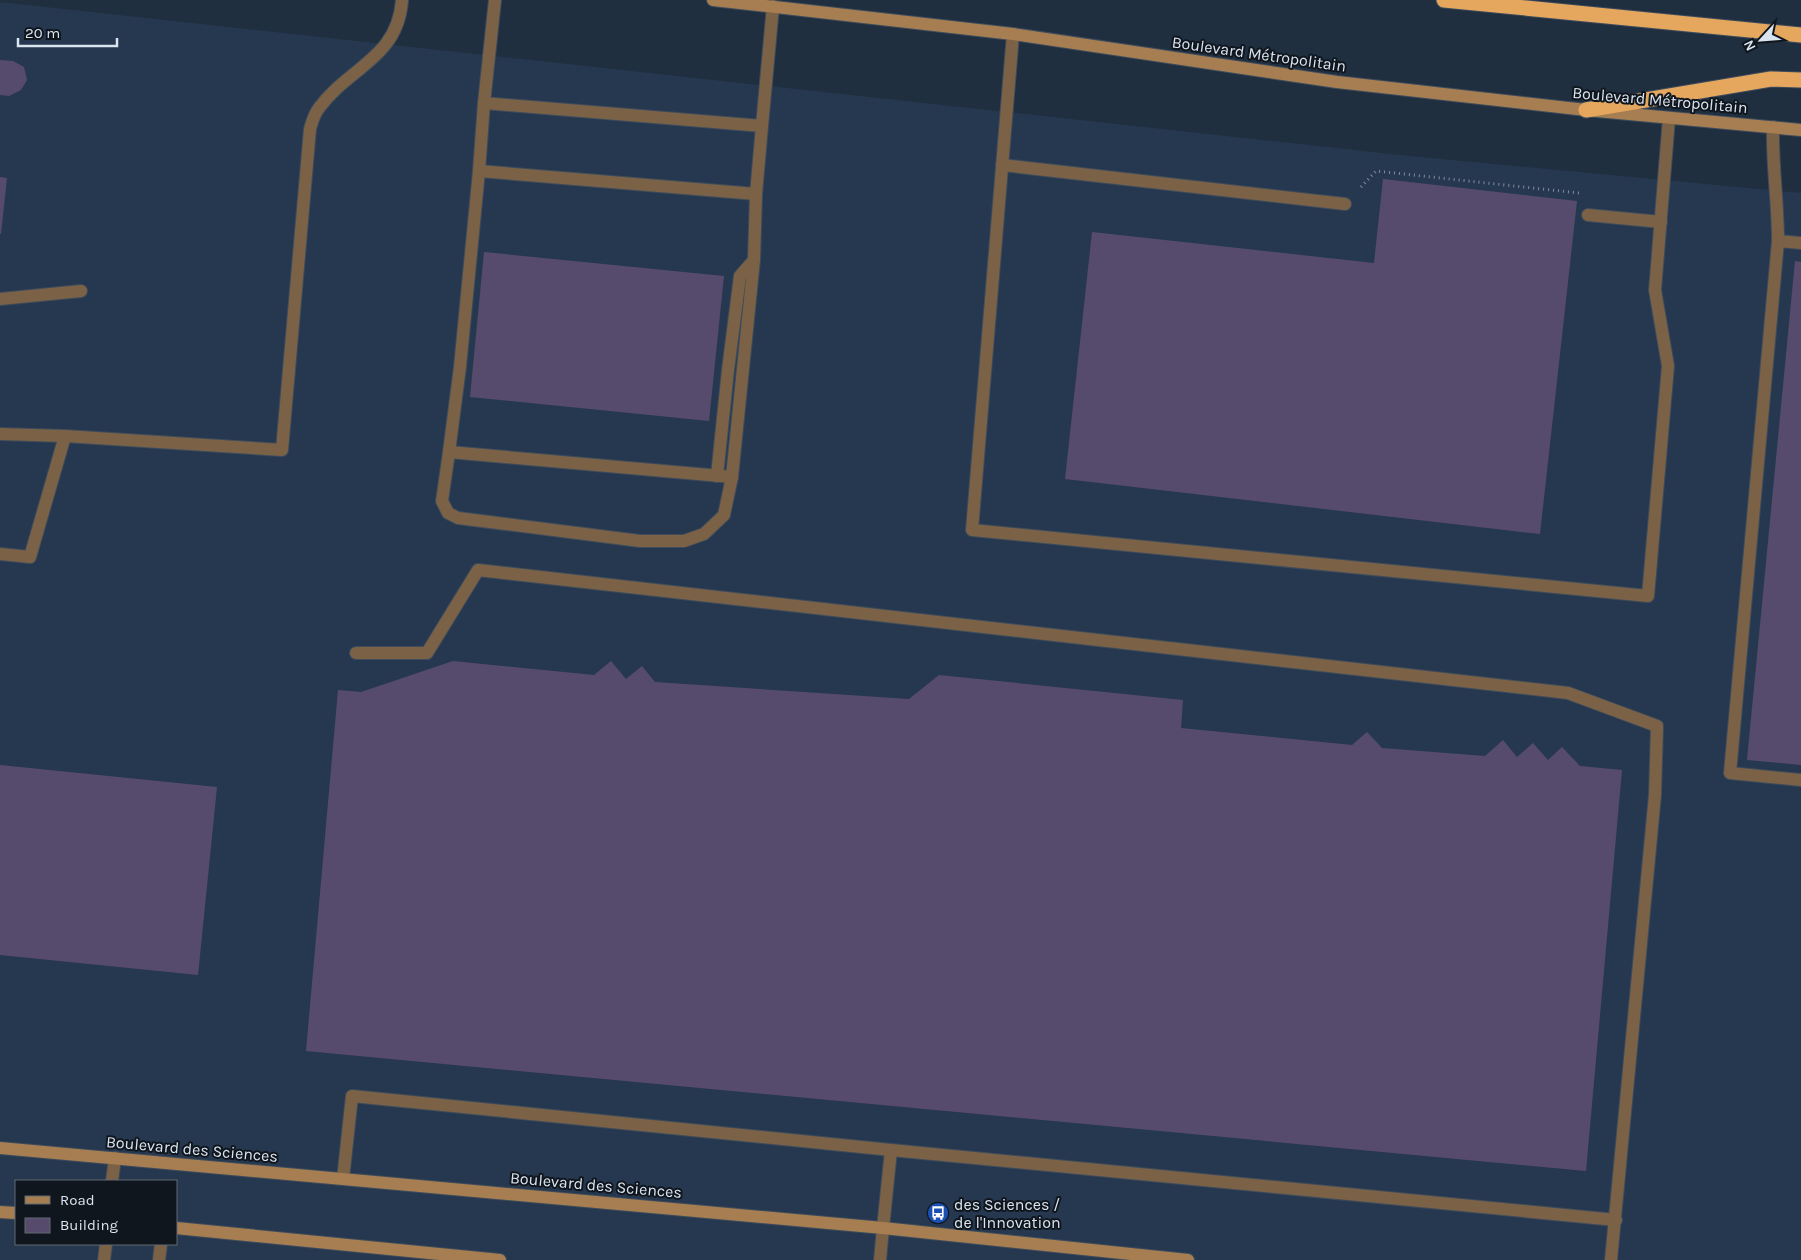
<svg xmlns="http://www.w3.org/2000/svg" width="1801" height="1260" viewBox="0 0 1801 1260" font-family="Karla,sans-serif">
  <style>
    .built { fill: #26384f; fill-rule: evenodd }
    .building { fill: #574b6d }
    .lines { fill: none; stroke-linecap: round; stroke-linejoin: round }
    .lane-casing { stroke: #3e4c5c; stroke-width: 14 }
    .street-casing { stroke: #3e4c5c; stroke-width: 14 }
    .secondary-casing { stroke: #3e4c5c; stroke-width: 14 }
    .highway-casing { stroke: #3e4c5c; stroke-width: 17 }
    .path { stroke: #808d9b; stroke-width: 3; stroke-dasharray: 1 4; stroke-linecap: butt }
    .lane { stroke: #7b6246; stroke-width: 12 }
    .street { stroke: #7b6246; stroke-width: 12 }
    .secondary { stroke: #a67e51; stroke-width: 12 }
    .highway { stroke: #e5a75e; stroke-width: 15 }
    .labels { text-anchor: middle; dominant-baseline: central; stroke-width: 4; stroke-linejoin: round; paint-order: stroke }
    .street-label { font-size: 16px; fill: #dae4ef; stroke: #10161e }
    .poi-label { font-size: 16px; fill: #dae4ef; stroke: #10161e; text-anchor: start }
  </style>
  <rect width="100%" height="100%" fill="#202f40"/>
  <path class="built" d="M0 2 1410 156 1801 193V1260H0ZM16 1181H176V1244H16Z"/>
  <g class="building">
    <polygon points="0,60 13,61 24,67 27,80 21,90 9,96 0,95"/>
    <polygon points="0,177 7,178 1,234 0,234"/>
    <polygon points="1383,179 1577,201 1540,534 1065,479 1092,232 1374,263"/>
    <polygon points="484,252 724,276 709,421 470,397"/>
    <polygon points="1795,261 1801,262 1801,765 1747,760"/>
    <polygon points="453,661 594,675 611,661 626,679 642,666 655,682 909,699 939,675 1183,700 1181,728 1352,745 1367,732 1382,748 1485,756 1503,740 1517,757 1533,743 1548,760 1562,747 1580,766 1622,770 1586,1171 306,1051 338,690 361,692"/>
    <polygon points="0,765 217,787 198,975 0,955"/>
  </g>
  <g class="lines">
    <g class="lane-casing">
      <g id="lane">
        <polyline points="495,0 484,103 762,126 773,6"/>
        <polyline points="1013,34 972,530 1648,596 1668,366 1655,290 1669,118"/>
        <polyline points="484,103 479,171 756,194 762,126"/>
        <path d="M1773 127C1772 165 1778 202 1778 241L1801 243"/>
        <polyline points="1002,165 1345,204"/>
        <polyline points="479,171 460,367 449,452 732,477 754,260 756,194"/>
        <polyline points="1588,215 1661,222"/>
        <polyline points="1778,241 1730,773 1801,780"/>
        <polyline points="0,299 81,291"/>
        <path d="M0 434 65 436 282 450 310 129C312 122 314 114 319 108 349 67 398 58 402 0"/>
        <polyline points="449,452 442,501 448,513 458,518 640,541 684,541 704,534 724,515 732,477"/>
        <polyline points="717,476 728,370 740,276 754,260"/>
        <polyline points="0,554 30,557 65,436"/>
        <polyline points="356,653 427,653 478,570 1568,693 1657,726 1655,795 1611,1260"/>
        <polyline points="343,1179 352,1096 891,1150 1616,1220"/>
        <polyline points="112,1181 115,1158"/>
        <polyline points="883,1228 891,1150"/>
        <polyline points="104,1260 106,1244"/>
        <polyline points="159,1260 161,1244"/>
      </g>
    </g>
    <g class="street-casing">
      <polyline id="street" points="880,1260 883,1228"/>
    </g>
    <g class="secondary-casing">
      <g id="secondary">
        <polyline points="713,0 1013,34 1337,82 1586,110 1801,130"/>
        <polyline points="0,1148 883,1228 1188,1260"/>
        <polyline points="0,1212 16,1213"/>
        <polyline points="176,1228 500,1260"/>
      </g>
    </g>
    <g class="highway-casing">
      <g id="highway">
        <polyline points="1444,0 1801,35"/>
        <polyline points="1586,110 1771,79 1801,80"/>
      </g>
    </g>
    <polyline class="path" points="1361,187 1376,171 1579,193"/>
    <use href="#lane" class="lane"/>
    <use href="#street" class="street"/>
    <use href="#secondary" class="secondary"/>
    <use href="#highway" class="highway"/>
  </g>
  <defs>
    <g id="bus-disc" transform="scale(1.125)"><circle r="9.5" fill="#1a4fb4" stroke="#10161e"/><path d="M-5-6H5V4H4V6H2V4H-2V6H-4V4H-5ZM-3.5-4V0h7V-4ZM-3.5 1.2v1.5H-2V1.2ZM2 1.2v1.5H3.5V1.2Z" fill="#fff"/></g>
  </defs>
  <g fill-rule="evenodd">
    <use href="#bus-disc" x="938" y="1213"/>
  </g>
  <g class="labels">
    <g class="street-label">
      <text transform="translate(1259 54) rotate(8)">Boulevard Métropolitain</text>
      <text transform="translate(1660 100) rotate(5)">Boulevard Métropolitain</text>
      <text transform="translate(192 1149) rotate(5)">Boulevard des Sciences</text>
      <text transform="translate(596 1185) rotate(5)">Boulevard des Sciences</text>
    </g>
    <g class="poi-label">
      <text x="954" y="1204">des Sciences /<tspan x="954" dy="18">de l'Innovation</tspan></text>
    </g>
  </g>
  <rect x="15" y="1180" width="162" height="65" fill="#10161e" stroke="#616872"/>
  <rect x="25" y="1196" width="25" height="8" fill="#a67e51" stroke="#616872"/>
  <text x="60" y="1205" font-size="15" fill="#dae4ef">Road</text>
  <rect x="25" y="1218" width="25" height="15" fill="#574b6d" stroke="#616872"/>
  <text x="60" y="1230" font-size="15" fill="#dae4ef">Building</text>
  <g transform="translate(1761 40) rotate(244)" stroke="#10161e" stroke-width="4" paint-order="stroke">
  <path d="M0-4L9 19L0 12L-9 19Z" fill="#dae4ef"/>
  <text y="-8" font-size="14" font-weight="bold" text-anchor="middle" fill="#dae4ef">N</text>
  </g>
  <path d="M18 38v8h99v-8" fill="none" stroke="#dae4ef" stroke-width="2.5"/>
  <text x="25" y="38" font-size="15" fill="#dae4ef" stroke="#10161e" stroke-width="4" paint-order="stroke">20 m</text>
</svg>
